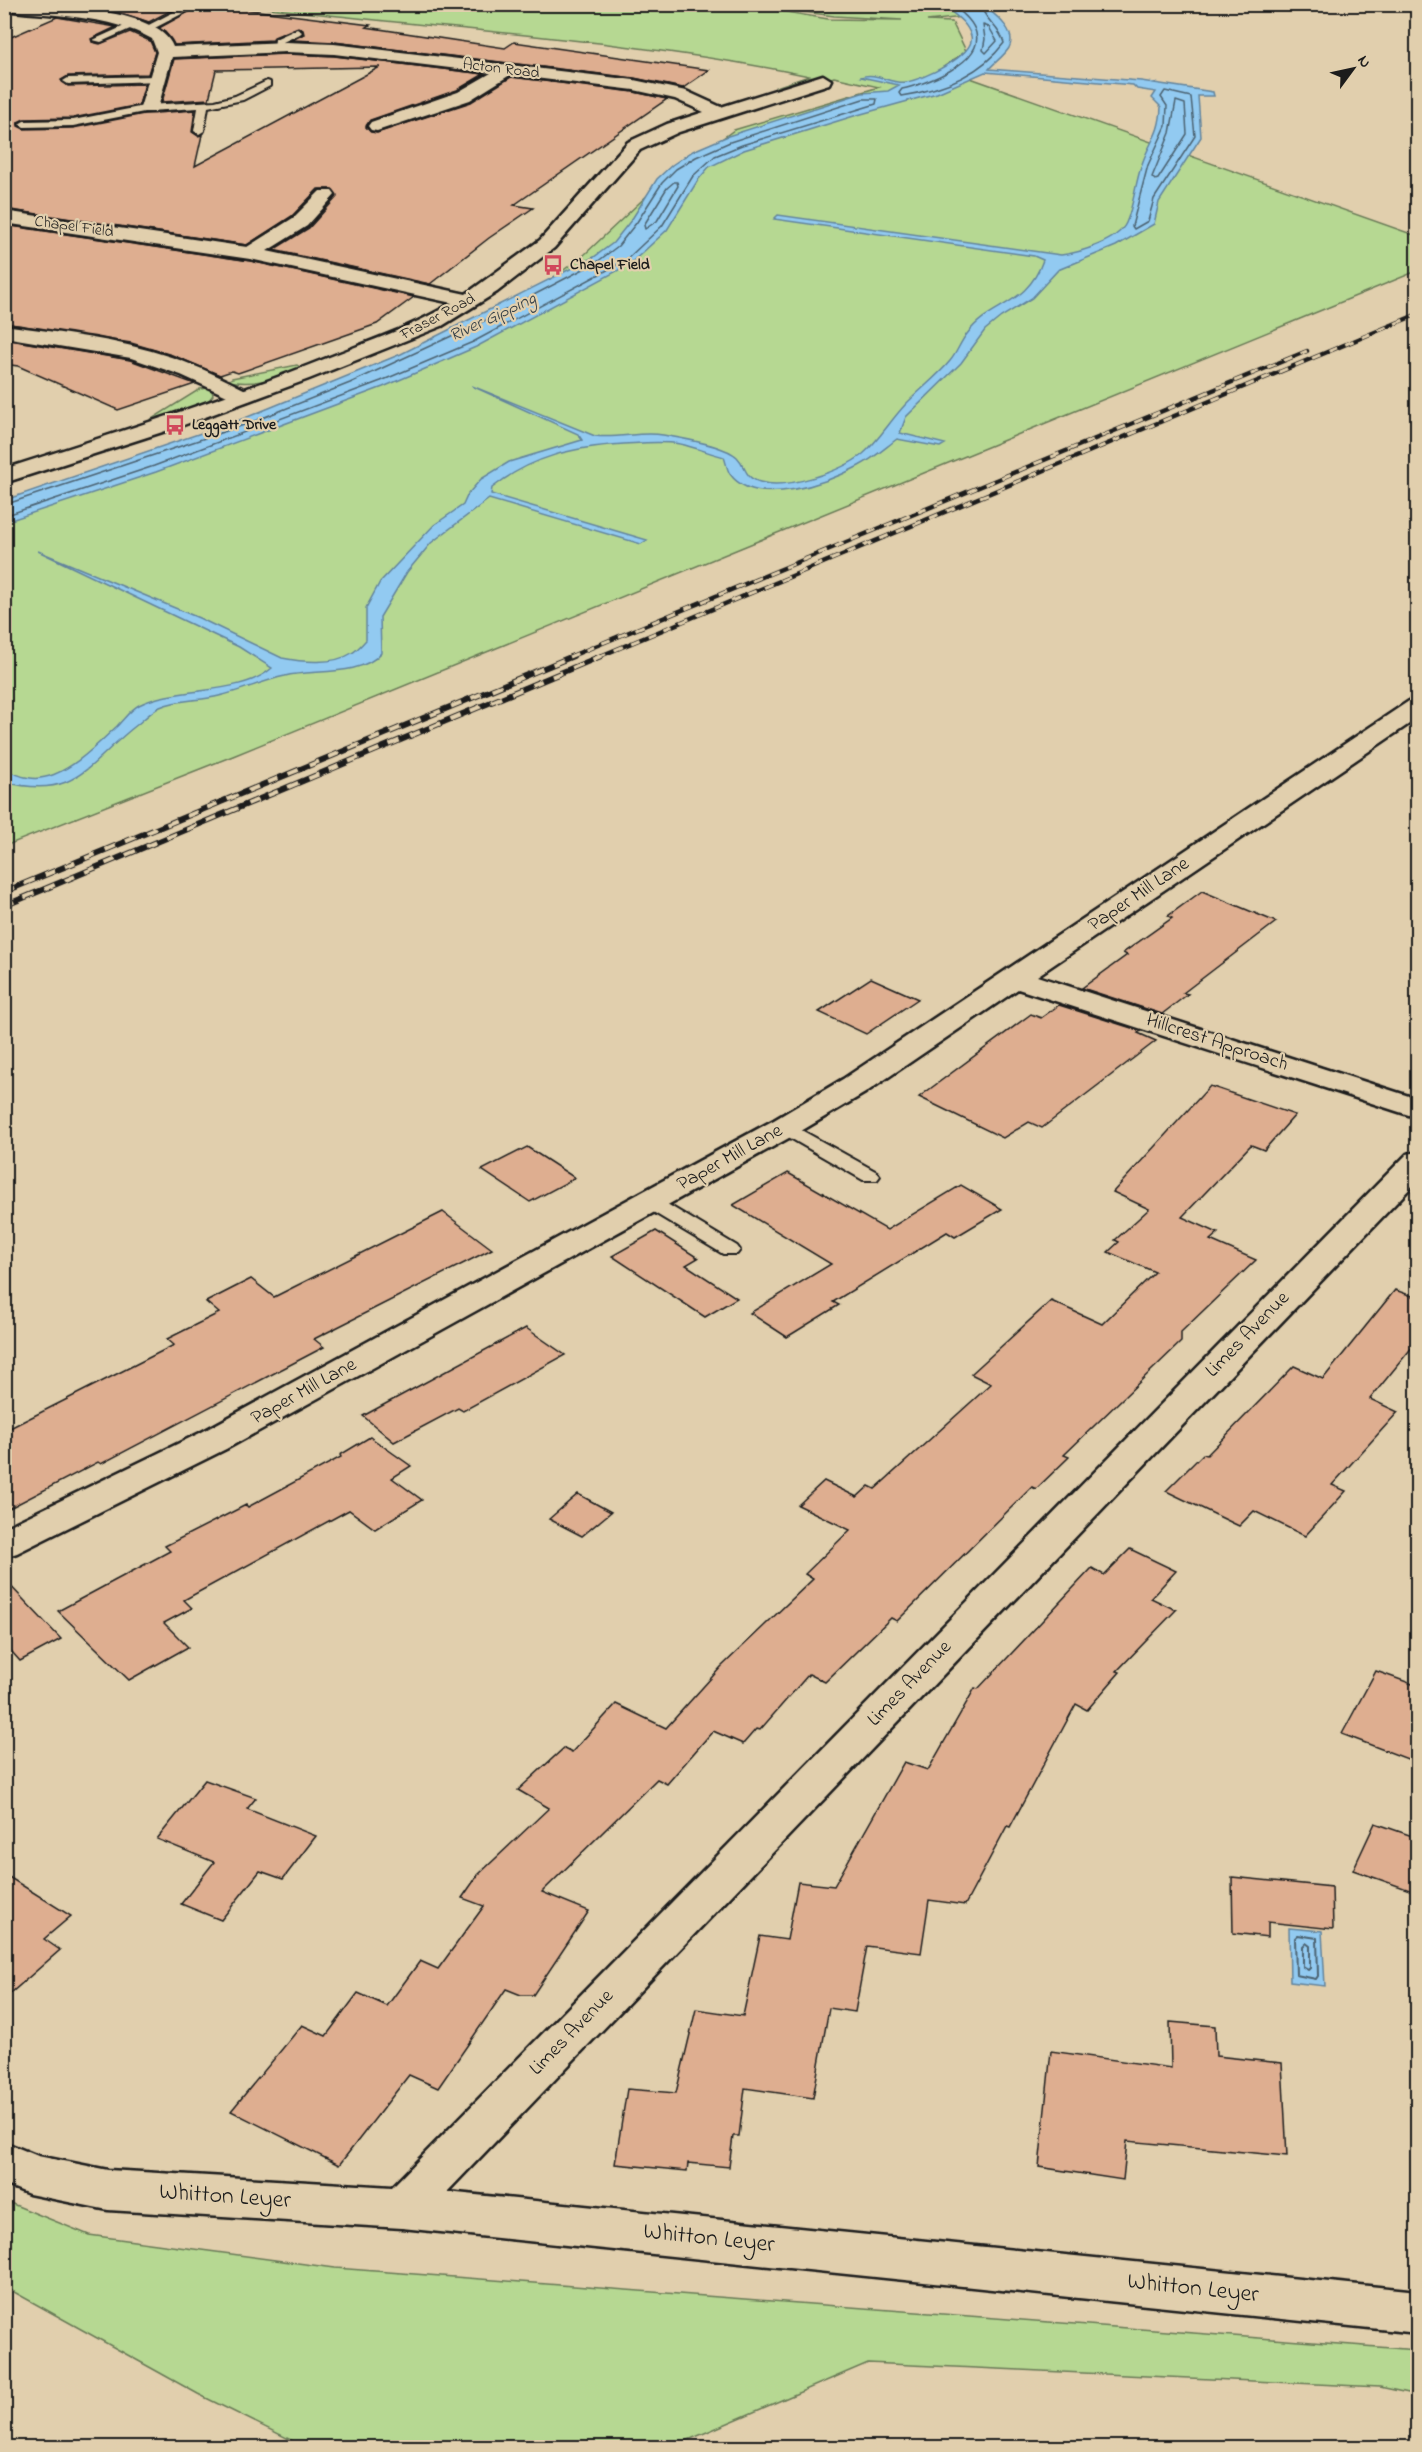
<svg xmlns="http://www.w3.org/2000/svg" width="1422" height="2452" viewBox="0 0 1422 2452" font-family="'Indie Flower',sans-serif">
  <style>
    .green { fill: #b6d892; stroke: #697a57; stroke-width: 1.5 }
    .water { fill: #92caf1; stroke: #63849c; stroke-width: 1.5 }
    .lines { fill: none; stroke-linecap: round; stroke-linejoin: round }
    .shore-far1 { stroke: #4b6271; stroke-width: 1.5 }
    .shore { stroke: #4b6271; stroke-width: 2 }
    .building { fill: #deae90; stroke: #1c1c1c; stroke-width: 1.5 }
    .service-casing { stroke: #1c1c1c; stroke-width: 4 }
    .minor-casing { stroke: #1c1c1c; stroke-width: 5 }
    .tertiary-casing { stroke: #1c1c1c; stroke-width: 5 }
    .service { fill: #e1cfad; fill-rule: evenodd }
    .minor { fill: #e1cfad; fill-rule: evenodd }
    .tertiary { fill: #e1cfad; fill-rule: evenodd }
    .rail-far1-casing { stroke: #1c1c1c; stroke-width: 4.5 }
    .rail-casing { stroke: #1c1c1c; stroke-width: 6 }
    .rail-far1 { stroke: #e1cfad; stroke-width: 3; stroke-dasharray: 9; stroke-linecap: butt }
    .rail { stroke: #e1cfad; stroke-width: 4; stroke-dasharray: 11; stroke-linecap: butt }
    .labels { text-anchor: middle; dominant-baseline: central; stroke-width: 4.5; stroke-linejoin: round; paint-order: stroke }
    .far-street-label { font-size: 16px; fill: #1c1c1c; stroke: #e1cfad }
    .far-poi-label { font-size: 16px; font-weight: bold; fill: #1c1c1c; stroke: #e1cfad; text-anchor: start }
    .far-water-label { font-size: 18px; font-style: italic; fill: #343f47; stroke: #e1cfad }
    .street-label { font-size: 20px; fill: #1c1c1c; stroke: #e1cfad }
    .near-street-label { font-size: 24px; fill: #1c1c1c; stroke: #e1cfad }
  </style>
  <rect width="100%" height="100%" fill="#e1cfad"/>
  <filter id="ink" filterUnits="userSpaceOnUse"><feTurbulence type="fractalNoise" baseFrequency=".0167" numOctaves="2"/><feDisplacementMap in="SourceGraphic" scale="12" xChannelSelector="R" yChannelSelector="G"/><feConvolveMatrix kernelMatrix="1 2 1 2 8 2 1 2 1" color-interpolation-filters="sRGB"/></filter>
  <g filter="url(#ink)">
    <g class="green">
      <path d="M739 4 828 19 902 20 834 16 754 5H954L964 17 927 21 952 22 966 51 942 68 1417 236V271L233 756 5 846V505L97 479 483 329 584 255 655 188 734 130 879 87 834 77 791 92 776 87 809 76C623 37 433 30 245 5Z"/>
      <path d="M297 365 303 369C278 378 256 386 228 381L232 378Z"/>
      <polygon points="208,388 212,390 213,395 209,400 198,406 156,421 150,420 200,389"/>
      <polygon points="5,2201 89,2235 335,2268 1417,2350 1417,2395 1380,2387 868,2363 672,2447 305,2447 198,2394 5,2287"/>
    </g>
    <g class="water">
      <path d="M943 5H983C994 14 1018 31 1009 48 1004 56 995 62 989 69L1141 81 1213 92 1214 96H1198L1201 137 1159 202 1154 224 1116 246 1058 270 1032 298 1001 317 985 330 961 363 906 417 900 433 945 444 940 447 897 439C885 448 873 459 859 466 829 482 756 510 730 474 727 470 726 462 724 457 709 453 694 447 680 444 661 441 643 443 624 444 574 447 532 456 492 488L491 494 647 540 641 544 489 499 431 543 407 572 380 617 381 653C361 677 312 669 285 676 262 681 241 691 219 696 200 701 178 699 160 707 152 711 145 718 138 724 88 762 78 801 5 782V770C16 774 28 780 40 778 68 775 97 745 116 727 123 720 131 709 139 705 176 686 241 696 272 668L239 647 38 551 199 618 282 658C302 662 334 665 352 653 357 650 362 644 366 640V608L380 582 434 525 463 505 468 494 481 479 509 462 582 440 578 434 472 386 595 436C619 439 641 431 663 435 680 438 725 445 737 457 747 467 743 477 760 482 787 490 842 471 863 454 879 440 890 421 905 405 919 390 937 377 950 361 957 353 960 342 967 334 990 302 1027 307 1043 260L1034 256 774 219 778 215 1061 255C1079 253 1118 241 1126 223 1134 205 1135 183 1142 164 1150 140 1160 135 1161 107L1152 98 1156 92 1137 89 1133 85 985 72 937 93 854 116 744 150 709 167 698 180 667 230 630 264 476 347 383 387 156 472 5 522V500L245 418 401 354 594 257 613 243 632 219 657 179 672 165 693 151 728 136 862 93 888 91 899 85 861 77C876 71 891 85 906 82 922 80 976 55 971 36 967 22 953 14 943 5Z"/>
      <polygon points="1289,1928 1322,1931 1325,1986 1290,1982"/>
    </g>
    <g class="lines">
      <g class="shore-far1">
        <path d="M952 4C961 12 973 21 976 33 984 63 923 85 902 89L899 93 901 96C940 90 980 75 1004 43 1000 27 984 20 980 4"/>
        <polygon points="983,25 989,27 997,41 986,53 983,50 985,39"/>
        <polygon points="1165,91 1191,97 1195,136 1154,199 1148,221 1134,229 1132,226 1148,165 1166,126 1167,106 1161,97"/>
        <polygon points="1176,101 1185,104 1187,134 1158,179 1155,180 1152,177 1170,133"/>
        <polygon points="674,182 677,182 678,186 657,221 645,229 644,225 667,188"/>
        <polyline points="4,505 247,424 350,383 486,320 597,262 618,246 637,222 662,183 676,169 696,157 730,142 863,99 877,99 876,104 742,145 715,156 693,176 662,226 626,260 473,342 381,381 154,466 4,516"/>
      </g>
      <g class="shore">
        <polygon points="1298,1935 1317,1938 1318,1976 1316,1979 1296,1975 1295,1938"/>
        <polygon points="1306,1943 1310,1946 1310,1968 1308,1970 1303,1967 1303,1946"/>
      </g>
    </g>
    <g class="building">
      <polygon points="86,4 183,4 149,22 124,14 82,6"/>
      <polygon points="203,4 370,25 366,27 505,48 514,42 709,70 683,88 634,78 334,42 292,40 304,34 303,30 298,27 274,37 273,40 174,45 165,32 159,28"/>
      <polygon points="57,17 116,27 91,39 92,42 100,44 130,32 150,41 155,52 148,74 68,76 61,80 68,86 145,84 139,105 73,118 24,119 18,122 18,126 24,129 73,128 144,114 195,110 192,132 198,136 202,135 195,166 380,67 216,70 209,99 162,102 174,59 286,54 334,56 484,74 457,90 370,120 366,127 371,132 377,133 471,102 511,77 634,92 667,99 514,205 533,208 489,238 430,284 273,250 309,228 337,197 332,189 318,189 292,216 247,245 4,209 4,40"/>
      <polygon points="4,225 250,261 414,297 377,324 238,373 232,371 220,375 172,355 131,343 4,323"/>
      <polygon points="4,339 130,360 195,384 118,410 18,366 4,364"/>
      <polygon points="1202,891 1276,922 1183,993 1188,994 1162,1014 1082,988 1127,955 1123,953 1172,918 1168,916"/>
      <polygon points="871,978 918,999 866,1034 819,1012"/>
      <polygon points="1059,1005 1141,1031 1138,1033 1156,1041 1042,1128 1029,1122 1003,1138 919,1097 1031,1014 1041,1018"/>
      <polygon points="1210,1086 1295,1115 1264,1150 1251,1145 1182,1217 1218,1233 1210,1240 1256,1260 1181,1332 1181,1342 1064,1455 1069,1457 1036,1489 1032,1487 897,1621 891,1618 825,1682 809,1674 760,1730 756,1729 743,1744 713,1731 667,1784 657,1779 542,1892 589,1911 533,1995 521,1995 506,1989 438,2088 409,2075 339,2165 231,2111 302,2025 326,2036 358,1993 387,2006 420,1961 438,1969 484,1906 462,1898 478,1875 549,1808 518,1790 564,1748 572,1752 616,1704 666,1728 721,1667 813,1579 805,1574 850,1530 798,1505 824,1481 857,1497 869,1486 875,1489 991,1384 971,1374 1051,1301 1102,1324 1155,1272 1108,1252 1119,1242 1115,1240 1149,1209 1113,1192"/>
      <polygon points="527,1147 575,1178 530,1202 482,1170"/>
      <polygon points="788,1173 887,1230 961,1185 1002,1209 955,1237 947,1232 833,1302 839,1305 787,1337 750,1313 831,1264 733,1205"/>
      <polygon points="443,1212 492,1249 314,1339 324,1347 101,1464 98,1462 4,1511 4,1431 174,1345 167,1339 219,1313 206,1302 251,1279 274,1297"/>
      <polygon points="656,1231 698,1258 686,1265 737,1298 705,1317 612,1256"/>
      <polygon points="1395,1290 1418,1298 1418,1340 1370,1399 1398,1412 1332,1485 1346,1491 1305,1536 1254,1511 1239,1526 1166,1491 1203,1454 1207,1455 1294,1366 1323,1379"/>
      <polygon points="526,1328 565,1355 463,1411 458,1408 394,1442 363,1416"/>
      <polygon points="370,1437 411,1466 392,1478 422,1500 375,1529 349,1510 184,1600 192,1608 164,1623 188,1647 129,1680 58,1611 170,1551 165,1546 246,1505 248,1507 341,1457 340,1455"/>
      <polygon points="578,1494 611,1512 582,1536 549,1519"/>
      <polygon points="1130,1549 1176,1571 1151,1598 1176,1610 1117,1671 1120,1672 1087,1710 1076,1704 1010,1827 1007,1826 965,1905 929,1900 921,1953 867,1946 855,2012 829,2008 813,2098 745,2088 739,2136 733,2136 729,2167 688,2163 687,2171 615,2164 627,2089 676,2093 696,2009 743,2016 760,1936 787,1940 798,1882 834,1886 904,1762 928,1770 975,1688 978,1689 1092,1568 1104,1575"/>
      <polygon points="4,1579 61,1639 20,1661 4,1643"/>
      <polygon points="1376,1671 1418,1686 1418,1763 1342,1734"/>
      <polygon points="205,1780 256,1798 247,1809 316,1836 283,1879 260,1871 221,1920 181,1904 214,1862 157,1839"/>
      <polygon points="1375,1823 1418,1838 1418,1893 1353,1870"/>
      <polygon points="4,1874 71,1916 44,1939 60,1950 4,1999"/>
      <polygon points="1232,1877 1332,1887 1333,1929 1268,1922 1268,1937 1233,1933"/>
      <polygon points="1170,2022 1215,2026 1216,2056 1282,2063 1287,2156 1127,2141 1123,2180 1039,2167 1051,2051 1171,2068"/>
    </g>
    <g class="lines">
      <g class="service-casing">
        <g id="service">
          <polygon points="189,4 201,4 149,31 141,29"/>
          <polygon points="131,23 139,25 101,42 93,40"/>
          <polygon points="297,29 302,32 300,34 283,42 280,49 274,49 275,39"/>
          <polygon points="157,76 162,79 160,81 68,84 63,81 68,78"/>
          <polygon points="267,81 270,82 270,86 243,100 208,107 204,131 199,134 194,131 198,108 149,111 73,126 24,127 19,124 24,121 73,120 149,105 215,101 235,96"/>
          <polygon points="785,1121 877,1172 880,1176 877,1180 863,1180 778,1131 776,1127 778,1123"/>
          <polygon points="650,1196 657,1198 737,1246 740,1250 737,1254 723,1254 643,1206 640,1202 643,1198"/>
        </g>
      </g>
      <g class="minor-casing">
        <g id="minor">
          <path d="M4 4C40 4 160 7 173 47L286 42 334 44 634 80 686 91 721 107 823 75 831 80 829 84 679 132 640 150 554 248 497 292 442 326 309 379 178 427 4 483V469C113 434 222 400 327 358 370 341 413 327 452 303L250 259 4 223V211L247 247 293 218 320 191H332L335 195 307 226 267 251 466 294 540 240 628 142 667 124 704 112 675 99 634 90 510 75 470 100 377 131 371 130 368 126 371 122 458 92 491 73 334 54 286 52 172 57 158 108 155 112H143L140 108 157 52 152 39C109 15 53 16 4 10Z"/>
          <polygon points="1418,698 1418,718 1037,976 1418,1099 1418,1118 1018,989 865,1093 796,1134 226,1449 17,1553 4,1557 4,1528 200,1433 774,1120 843,1079 1409,701"/>
          <polygon points="1418,1152 1418,1180 447,2192 1418,2291 1418,2333 402,2228 108,2210 29,2194 4,2184 4,2142 38,2156 108,2170 392,2187 1407,1154"/>
        </g>
      </g>
      <g class="tertiary-casing">
        <path id="tertiary" d="M4 325C60 333 117 339 171 357 198 366 224 379 250 392L254 396 250 400 243 402 236 400 181 375 131 358 4 337Z"/>
      </g>
      <use href="#service" class="service"/>
      <use href="#minor" class="minor"/>
      <use href="#tertiary" class="tertiary"/>
      <g class="rail-far1-casing">
        <g id="rail-far1">
          <polyline points="569,657 1307,351"/>
          <polyline points="598,657 1418,314"/>
        </g>
      </g>
      <g class="rail-casing">
        <g id="rail">
          <polyline points="4,892 573,656"/>
          <polyline points="4,906 601,656"/>
        </g>
      </g>
      <use href="#rail-far1" class="rail-far1"/>
      <use href="#rail" class="rail"/>
    </g>
  </g>
  <defs>
    <g id="bus-bare" transform="scale(1.62)"><path d="M-5-6H5V4H4V6H2V4H-2V6H-4V4H-5ZM-3.5-4V0h7V-4ZM-3.5 1.2v1.5H-2V1.2ZM2 1.2v1.5H3.5V1.2Z" fill="#d1495b" stroke="#e1cfad" stroke-width="2.5" paint-order="stroke"/></g>
  </defs>
  <g fill-rule="evenodd">
    <use href="#bus-bare" x="553" y="265"/>
    <use href="#bus-bare" x="175" y="425"/>
  </g>
  <g class="labels">
    <g class="far-street-label">
      <text transform="translate(501 69) rotate(7)">Acton Road</text>
      <text transform="translate(74 227) rotate(8)">Chapel Field</text>
      <text transform="translate(438 317) rotate(-28)">Fraser Road</text>
    </g>
    <g class="far-poi-label">
      <text x="570" y="265">Chapel Field</text>
      <text x="192" y="425">Leggatt Drive</text>
    </g>
    <g class="far-water-label">
      <text transform="translate(493 318) rotate(-25)">River Gipping</text>
    </g>
    <g class="street-label">
      <text transform="translate(1139 895) rotate(-34)">Paper Mill Lane</text>
      <text transform="translate(1217 1043) rotate(18)">Hillcrest Approach</text>
      <text transform="translate(730 1158) rotate(-29)">Paper Mill Lane</text>
      <text transform="translate(1248 1335) rotate(-46)">Limes Avenue</text>
      <text transform="translate(304 1392) rotate(-29)">Paper Mill Lane</text>
      <text transform="translate(910 1684) rotate(-46)">Limes Avenue</text>
      <text transform="translate(572 2033) rotate(-46)">Limes Avenue</text>
    </g>
    <g class="near-street-label">
      <text transform="translate(225 2197) rotate(4)">Whitton Leyer</text>
      <text transform="translate(709 2239) rotate(6)">Whitton Leyer</text>
      <text transform="translate(1193 2289) rotate(6)">Whitton Leyer</text>
    </g>
  </g>
  <rect width="1422" height="2452" fill="none" stroke="#e1cfad" stroke-width="24"/>
  <rect x="12" y="12" width="1398" height="2428" fill="none" stroke="#1c1c1c" stroke-width="2" filter="url(#ink)"/>
  <g transform="translate(1353 69) rotate(57)" stroke="#e1cfad" stroke-width="4.5" paint-order="stroke">
  <path d="M0-4.5L10 22L0 15L-10 22Z" fill="#1c1c1c"/>
  <text y="-9" font-size="16" font-weight="bold" text-anchor="middle" fill="#1c1c1c">N</text>
  </g>
</svg>
